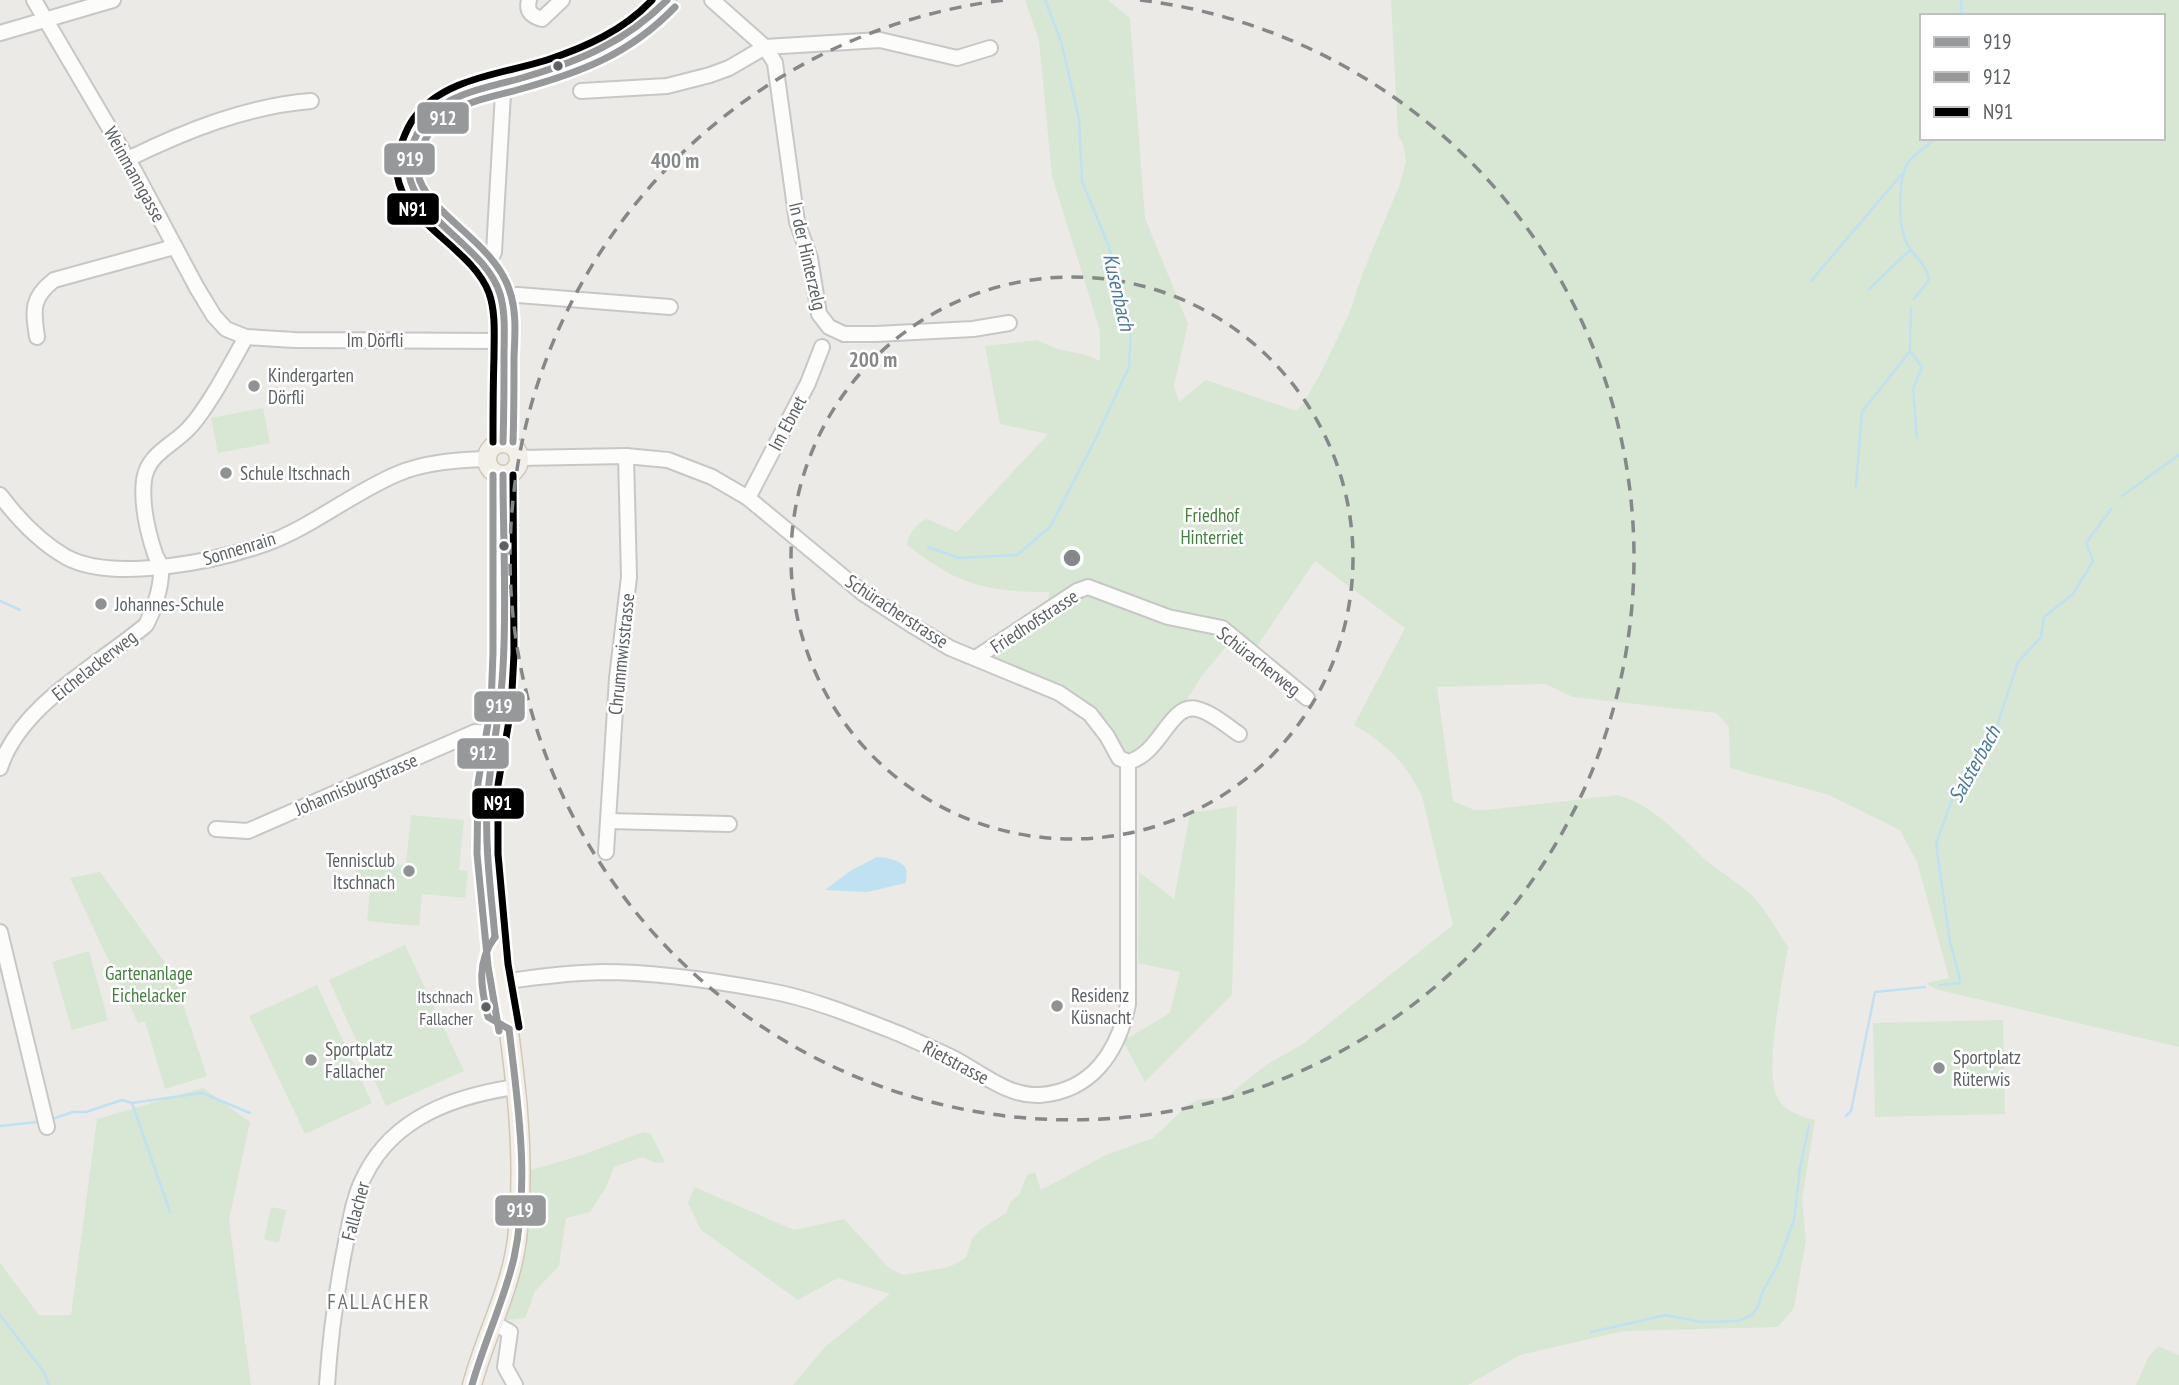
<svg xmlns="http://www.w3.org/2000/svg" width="2179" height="1385" viewBox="0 0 2179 1385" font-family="'PT Sans Narrow',sans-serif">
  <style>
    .green { fill: #d8e6d4; fill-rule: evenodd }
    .water { fill: #bfe1f2 }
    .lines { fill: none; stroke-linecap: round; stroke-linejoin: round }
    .stream { stroke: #bfe1f2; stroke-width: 2.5 }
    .minor-casing { stroke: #c8c7c7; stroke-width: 18 }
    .major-casing { stroke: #d1c7b7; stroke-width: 21 }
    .minor { stroke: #fcfcfb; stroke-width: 14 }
    .major { stroke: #f2efe9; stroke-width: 18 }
    .bus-1-casing { stroke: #fff; stroke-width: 12 }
    .bus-2-casing { stroke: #fff; stroke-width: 12 }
    .bus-3-casing { stroke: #fff; stroke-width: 12 }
    .bus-1 { stroke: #96989a; stroke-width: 7 }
    .bus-2 { stroke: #96989a; stroke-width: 7 }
    .bus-3 { stroke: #000; stroke-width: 7 }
    .ring { fill: none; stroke: #858789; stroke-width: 3.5; stroke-dasharray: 12 9 }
    .bus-dot { fill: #5d6164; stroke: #fff; stroke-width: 2.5 }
    .poi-dot { fill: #8f9192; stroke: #fff; stroke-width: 2.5 }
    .labels { text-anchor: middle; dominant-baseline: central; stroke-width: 5; stroke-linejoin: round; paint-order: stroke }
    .bus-label { font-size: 17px; fill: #5d6164; stroke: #fff; text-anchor: end }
    .street-label { font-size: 19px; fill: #5d6164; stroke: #fff }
    .poi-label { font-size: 19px; fill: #5d6164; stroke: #fff; text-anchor: start }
    .park-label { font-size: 19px; fill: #42813e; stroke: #fff }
    .water-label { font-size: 21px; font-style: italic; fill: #477a9e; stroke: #fff }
    .neighbourhood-label { font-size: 21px; letter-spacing: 2px; fill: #6e7376; stroke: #fff }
    .centre { fill: #858789; stroke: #fff; stroke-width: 3.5 }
    .ring-label { font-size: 21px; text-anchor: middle; font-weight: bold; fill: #858789; stroke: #fff; stroke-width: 5; stroke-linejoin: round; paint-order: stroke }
    .line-badge { stroke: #fff; stroke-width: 2.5 }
    .badge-label { font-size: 19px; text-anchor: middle; font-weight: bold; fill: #fff }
  </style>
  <rect width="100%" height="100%" fill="#eceae7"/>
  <g class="green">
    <path d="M1025 0H1108L1130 18 1145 218 1188 324 1174 386 1179 402 1206 380 1296 411 1303 404 1320 374 1349 314 1363 272 1400 184 1406 161 1403 144 1398 135 1391 0H2179V1047L1935 989 1926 983 1949 978 1917 862 1900 830 1829 795 1730 768 1729 727 1716 713 1573 697 1545 684 1437 687 1453 801 1474 810H1486L1618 795C1656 806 1680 837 1708 862 1725 876 1744 885 1758 902 1769 916 1778 932 1788 947 1783 981 1763 1070 1778 1099 1785 1111 1802 1117 1815 1120L1802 1199 1806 1240 1794 1308 1778 1327 1624 1331 1520 1355 1468 1385H793L825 1347 890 1294 838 1278 798 1300 701 1230 688 1203 694 1187 794 1230 844 1219 889 1268 903 1275 949 1267 966 1258 972 1239 981 1229 1006 1213 1011 1201 1019 1195 1027 1175 1035 1172 1041 1190 1106 1155 1153 1138 1189 1104 1201 1099 1220 1098 1230 1094 1266 1065 1303 1044 1453 925 1422 796C1404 760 1387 745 1354 725L1405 628 1315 561 1253 652 1234 637 1201 677 1180 711 1128 762 1089 714 977 657 1048 604 1049 592C985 592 957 584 907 545 908 535 917 522 927 519L957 532 1048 434 1000 424 985 346 1037 340 1058 349 1086 355 1100 361V331L1052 176 1039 40ZM1922 16H2163V138H1922Z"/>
    <polygon points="263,408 270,443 218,453 211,418"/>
    <polygon points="1237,806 1232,995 1145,1082 1123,1041 1170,1013 1180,972 1138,963 1139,872 1174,899 1190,813"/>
    <polygon points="411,815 464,820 459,870 468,871 465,898 422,894 419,926 367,921 370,890 354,888 356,861 406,865"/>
    <polygon points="100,872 173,974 207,1076 165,1089 145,1021 138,1023 70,878"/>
    <polygon points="405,945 464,1071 386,1106 329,980"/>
    <polygon points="89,951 108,1020 72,1030 52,962"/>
    <polygon points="317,985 372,1103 305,1134 249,1016"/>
    <polygon points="2003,1020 2005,1114 1875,1117 1873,1023"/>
    <polygon points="203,1088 250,1122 229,1220 251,1385 0,1385 0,1263 39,1315 71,1315 97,1119"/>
    <polygon points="643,1132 651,1134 665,1162 655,1163 642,1157 614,1167 606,1187 590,1212 566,1218 559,1266 535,1291 525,1318 492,1322 508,1280 521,1173 582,1155"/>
    <polygon points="271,1207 286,1210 279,1243 264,1239"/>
    <polygon points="2158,1346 2179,1355 2179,1385 2136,1385 2148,1358"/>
  </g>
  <path class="water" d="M877 857C885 857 900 860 905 867 908 871 906 879 906 883L867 892 825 890 850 871Z"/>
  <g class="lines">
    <g class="stream">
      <polyline points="1961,0 1962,16"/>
      <polyline points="1811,281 1901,175"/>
      <polyline points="1869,289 1910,250"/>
      <path d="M1914 299 1929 280C1926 262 1915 259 1907 244 1898 227 1897 175 1910 160 1917 152 1928 147 1935 138"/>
      <polyline points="1910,351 1922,367 1913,389 1917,438"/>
      <polyline points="1856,486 1862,412 1910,351 1911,308"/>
      <polyline points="2122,496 2179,455"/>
      <polyline points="928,547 959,558 1017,555 1050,527 1094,442 1129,367 1131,323 1109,247 1082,181 1079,119 1061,41 1045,0"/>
      <polyline points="0,601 20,610"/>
      <polyline points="1940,985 1959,983 1960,979 1950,942 1936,844 1957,786 1994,735 2018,662 2041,637 2044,617 2073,594 2093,561 2086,543 2111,509"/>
      <polyline points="132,1103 170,1212"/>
      <polyline points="1846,1116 1851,1111 1875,992 1925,987"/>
      <polyline points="52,1119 73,1112 86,1112 122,1100 132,1103 202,1093 250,1113"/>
      <polyline points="0,1126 37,1122"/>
      <polyline points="0,1315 44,1372 49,1385"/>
      <polyline points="1591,1332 1666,1315 1701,1322 1738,1321 1752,1315 1758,1307 1762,1293 1778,1264 1794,1220 1800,1168 1809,1125"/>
    </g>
    <g class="minor-casing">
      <g id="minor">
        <polyline points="34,0 134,170 197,288 214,316 226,329 246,337 294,340 504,341"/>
        <path d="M529 0C526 11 531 16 542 19L562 0"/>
        <polyline points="712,0 765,47 775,63 797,222 810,258 819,314 829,327 844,334 876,334 973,329 1009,323"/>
        <polyline points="0,33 113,0"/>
        <polyline points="581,91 667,86 710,75 729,68 765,47 880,40 957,58 990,48"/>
        <path d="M128 159C185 131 247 106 311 101"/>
        <polyline points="487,267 494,252 503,93 501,84"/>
        <polyline points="501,297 518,295 670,307"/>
        <path d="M37 337C33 310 31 298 54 280L174 247"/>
        <path d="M519 458 626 456 668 460 712 477 748 498 864 594 910 624 950 648 1059 693 1090 714 1107 736 1119 758 1128 762C1161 754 1170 702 1197 709 1211 712 1227 726 1239 734"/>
        <path d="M0 495C18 519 40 542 66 557 114 583 216 561 265 544 312 527 352 493 397 474 425 462 457 460 487 459"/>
        <polyline points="748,498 808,383 822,347"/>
        <polyline points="977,657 1077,591 1088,587 1168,617 1222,628 1307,698"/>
        <path d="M0 768C20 705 97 666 146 625 154 610 162 586 161 568 161 563 156 558 155 554 147 530 141 505 144 480 147 456 169 447 185 432 205 414 232 362 246 337"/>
        <polyline points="608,821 729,824"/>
        <polyline points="216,829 248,831 475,732 496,733"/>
        <polyline points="606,852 617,678 629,577 626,456"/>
        <polyline points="0,932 47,1127"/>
        <path d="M502 982C535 977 568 973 602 972 656 972 717 981 770 991 814 999 859 1018 900 1034 918 1042 936 1050 953 1058 980 1072 1008 1097 1040 1095 1092 1091 1118 1052 1128 1004V762"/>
        <polyline points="492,1322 510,1332 505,1367 515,1385"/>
        <path d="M327 1385C330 1338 336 1293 345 1247 350 1223 353 1197 365 1175 394 1117 455 1096 515 1087"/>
      </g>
    </g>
    <g class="major-casing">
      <g id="major">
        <path d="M503 442C504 414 504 386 504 357 504 337 506 314 500 294 495 279 487 265 475 254 444 220 387 195 414 139 421 122 433 110 449 101 466 92 486 89 505 83 565 66 625 50 667 0"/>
        <circle cx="503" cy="459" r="16"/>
        <path d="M472 1385C485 1336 511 1289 517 1239 532 1110 496 982 487 855 483 804 494 757 501 708 510 632 505 551 503 475"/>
      </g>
    </g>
    <use href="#minor" class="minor"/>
    <use href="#major" class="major"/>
    <g class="bus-1-casing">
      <g id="bus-1">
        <path d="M503 442C504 414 504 386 504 357 504 336 506 314 500 294 484 240 391 211 411 149 415 137 420 126 428 117 453 91 493 87 525 77 580 61 627 41 667 0"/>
        <path d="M495 937C491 893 485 849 487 804 490 758 501 713 503 667 507 603 503 539 503 475"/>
        <path d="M495 937C476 962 481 988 488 1017L509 1029"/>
        <path d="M472 1385C484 1342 504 1301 514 1258 530 1183 518 1104 509 1029"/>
      </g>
    </g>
    <g class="bus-2-casing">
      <g id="bus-2">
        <path d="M513 442C514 414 514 386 514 357 515 334 517 311 509 289 493 241 425 212 418 174 417 165 419 156 422 148 426 136 433 126 443 118 463 101 493 97 517 90 579 73 629 55 675 7"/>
        <polyline points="493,475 493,653 491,706 478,783 477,854 488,966 499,1031"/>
      </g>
    </g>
    <g class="bus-3-casing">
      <g id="bus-3">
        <path d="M493 442C493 413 493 385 494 357 494 336 496 313 489 293 469 240 378 215 400 147 404 137 407 127 414 118 443 78 503 74 547 60 586 47 624 30 652 0"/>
        <polyline points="513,475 514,654 511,709 498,785 498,854 508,964 519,1027"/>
      </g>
    </g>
    <use href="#bus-1" class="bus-1"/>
    <use href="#bus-2" class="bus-2"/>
    <use href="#bus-3" class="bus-3"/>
  </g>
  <g class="ring">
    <circle cx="1072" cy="558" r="281"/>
    <path d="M1140 0A562 562 0 1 1 1004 0"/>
  </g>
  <g class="bus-dot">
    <circle cx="558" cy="66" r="6"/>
    <circle cx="504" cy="546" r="6"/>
    <circle cx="486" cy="1007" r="6"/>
  </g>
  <g class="poi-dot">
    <circle cx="254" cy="386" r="7"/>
    <circle cx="226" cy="473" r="7"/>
    <circle cx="101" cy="604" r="7"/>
    <circle cx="409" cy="871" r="7"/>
    <circle cx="1057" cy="1006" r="7"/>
    <circle cx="311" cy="1060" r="7"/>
    <circle cx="1939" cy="1068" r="7"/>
  </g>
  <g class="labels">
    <g class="bus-label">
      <text x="473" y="997">Itschnach<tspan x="473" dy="22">Fallacher</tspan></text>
    </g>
    <g class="street-label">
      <text transform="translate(135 174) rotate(61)">Weinmanngasse</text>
      <text transform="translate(808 256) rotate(77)">In der Hinterzelg</text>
      <text x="375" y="340">Im Dörfli</text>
      <text transform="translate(787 423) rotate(-62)">Im Ebnet</text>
      <text transform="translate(239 548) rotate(-17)">Sonnenrain</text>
      <text transform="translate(897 611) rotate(33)">Schüracherstrasse</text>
      <text transform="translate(1034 621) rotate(-33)">Friedhofstrasse</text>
      <text transform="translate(621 654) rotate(-84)">Chrummwisstrasse</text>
      <text transform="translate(1259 661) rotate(38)">Schüracherweg</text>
      <text transform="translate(94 665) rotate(-38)">Eichelackerweg</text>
      <text transform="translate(356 784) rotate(-23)">Johannisburgstrasse</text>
      <text transform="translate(956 1062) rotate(28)">Rietstrasse</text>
      <text transform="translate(355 1211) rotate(-75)">Fallacher</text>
    </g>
    <g class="poi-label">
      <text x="268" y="375">Kindergarten<tspan x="268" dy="22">Dörfli</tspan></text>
      <text x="240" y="473">Schule Itschnach</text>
      <text x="115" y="604">Johannes-Schule</text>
      <text x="395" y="860" text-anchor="end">Tennisclub<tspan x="395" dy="22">Itschnach</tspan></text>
      <text x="1071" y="995">Residenz<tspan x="1071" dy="22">Küsnacht</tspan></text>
      <text x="325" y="1049">Sportplatz<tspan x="325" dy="22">Fallacher</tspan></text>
      <text x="1953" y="1057">Sportplatz<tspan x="1953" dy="22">Rüterwis</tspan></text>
    </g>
    <g class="park-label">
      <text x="1212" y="515">Friedhof<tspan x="1212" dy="22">Hinterriet</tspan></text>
      <text x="149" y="973">Gartenanlage<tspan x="149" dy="22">Eichelacker</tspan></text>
    </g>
    <g class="water-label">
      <text transform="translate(1119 292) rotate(77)">Kusenbach</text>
      <text transform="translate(1974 764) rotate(-61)">Salsterbach</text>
    </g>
    <g class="neighbourhood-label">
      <text x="379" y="1301">FALLACHER</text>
    </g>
  </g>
  <circle cx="1072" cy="558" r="10" class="centre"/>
  <g class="ring-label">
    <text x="675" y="168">400 m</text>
    <text x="873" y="367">200 m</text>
  </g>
  <g class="line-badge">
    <rect x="416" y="101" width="54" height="34" rx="7" fill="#96989a"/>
    <rect x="383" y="142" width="53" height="34" rx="7" fill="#96989a"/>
    <rect x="386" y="192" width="54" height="34" rx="7" fill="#000"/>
    <rect x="473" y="690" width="53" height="33" rx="7" fill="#96989a"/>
    <rect x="456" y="737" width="54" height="33" rx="7" fill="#96989a"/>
    <rect x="471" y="787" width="54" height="33" rx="7" fill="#000"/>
    <rect x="494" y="1194" width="53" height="33" rx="7" fill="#96989a"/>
  </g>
  <g class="badge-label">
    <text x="443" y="125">912</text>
    <text x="410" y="166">919</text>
    <text x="413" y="216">N91</text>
    <text x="499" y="713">919</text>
    <text x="483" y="760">912</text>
    <text x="498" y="810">N91</text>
    <text x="520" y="1217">919</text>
  </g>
  <rect x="1920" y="14" width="245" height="126" fill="#ffffff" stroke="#bec0c1" stroke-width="2"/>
  <rect x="1934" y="37" width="35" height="10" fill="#96989a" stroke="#bec0c1" stroke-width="2"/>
  <text x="1983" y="49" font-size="21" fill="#5d6164">919</text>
  <rect x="1934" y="72" width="35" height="10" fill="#96989a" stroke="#bec0c1" stroke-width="2"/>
  <text x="1983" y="84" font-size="21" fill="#5d6164">912</text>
  <rect x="1934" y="107" width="35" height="10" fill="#000000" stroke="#bec0c1" stroke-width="2"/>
  <text x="1983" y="119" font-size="21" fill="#5d6164">N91</text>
</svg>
